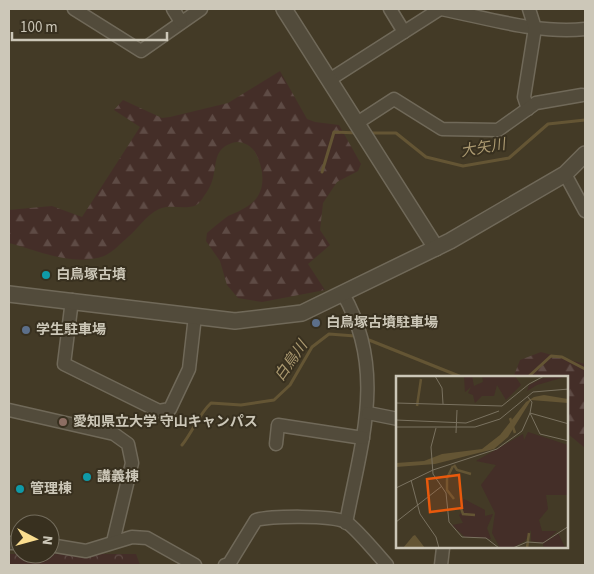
<svg xmlns="http://www.w3.org/2000/svg" width="594" height="574" viewBox="0 0 594 574" font-family="'Source Sans 3','Noto Sans JP',sans-serif">
  <style>
    .forest { fill: url(#forest-firs) }
    .park { fill: url(#park-crowns) }
    .lines { fill: none; stroke-linecap: round; stroke-linejoin: round }
    .stream { stroke: #645534; stroke-width: 3 }
    .minor-casing { stroke: #706959; stroke-width: 15 }
    .tertiary-casing { stroke: #706959; stroke-width: 18 }
    .minor { stroke: #524b3b; stroke-width: 12 }
    .tertiary { stroke: #524b3b; stroke-width: 15 }
    .culture-dot { fill: #0f9aa8; stroke: #38301f; stroke-width: 2 }
    .service-dot { fill: #5c6f8a; stroke: #38301f; stroke-width: 2 }
    .education-dot { fill: #8d6e63; stroke: #38301f; stroke-width: 2 }
    .labels { text-anchor: middle; dominant-baseline: central; stroke-width: 4; stroke-linejoin: round; paint-order: stroke }
    .poi-label { font-size: 14px; font-weight: bold; fill: #ccc7b8; stroke: #38301f; text-anchor: start }
    .water-label { font-size: 15px; font-style: italic; fill: #ab9970; stroke: #38301f }
    .inset-river { fill: none; stroke: #645534; stroke-width: 2.5 }
    .inset-road { fill: none; stroke: #7a7260; stroke-width: 1 }
    .view { fill: #e8590c; fill-opacity: 0.15; stroke: #e8590c; stroke-width: 2.5 }
    .inset-edge { fill: none; stroke: #ccc7b8; stroke-width: 2.5 }
  </style>
  <defs>
    <pattern id="forest-firs" width="22" height="20" patternUnits="userSpaceOnUse" patternTransform="scale(1.25)"><rect width="22" height="20" fill="#442e28"/><path d="M5 1l3.5 6h-7zM16 11l3.5 6h-7z" fill="#5e4b45"/></pattern>
    <pattern id="park-crowns" width="20" height="18" patternUnits="userSpaceOnUse" patternTransform="scale(1.25)"><rect width="20" height="18" fill="#442e28"/><path d="M2 6a3 3 0 1 1 6 0M12 15a3 3 0 1 1 6 0" fill="none" stroke="#5e4b45"/></pattern>
  </defs>
  <rect width="100%" height="100%" fill="#433a26"/>
  <g class="forest">
    <path d="M280 71 307 119 315 122 339 125 361 164 358 171 337 182 323 203 320 230 330 245 308 264 325 290 262 302 238 298 227 285 220 261 206 241 207 233C214 227 221 221 228 216 235 213 242 210 248 206 267 194 265 170 255 152 250 145 241 140 232 143 211 150 218 168 211 184 209 189 203 198 199 203 189 212 171 203 159 209 145 216 139 228 128 237 121 243 112 253 104 256 74 267 39 251 9 243V210L52 206 82 217 140 127 114 110 123 100 162 118 170 117 228 103Z"/>
    <polygon points="541,352 585,364 585,448 568,434 568,378 513,378 520,360"/>
  </g>
  <polygon class="park" points="9,554 136,554 140,565 9,565"/>
  <g class="lines">
    <g class="stream">
      <polyline points="369,133 396,133 426,157 463,166 509,158 548,124 585,120"/>
      <polyline points="322,172 334,132 358,133"/>
      <polyline points="364,338 464,378"/>
      <polyline points="527,378 551,356 562,357 585,369"/>
      <path d="M182 445C193 431 199 414 211 403L241 405 274 400 290 385 312 347 329 334 355 336"/>
    </g>
    <g class="minor-casing">
      <g id="minor">
        <polyline points="74,9 141,51 201,9"/>
        <polyline points="173,9 181,22"/>
        <path d="M441 9C488 18 537 34 585 29"/>
        <polyline points="404,32 440,9"/>
        <polyline points="329,80 404,32 390,9"/>
        <polyline points="528,109 524,97 535,28 529,9"/>
        <polyline points="357,123 394,99 442,129 498,130 536,103 582,95"/>
        <polyline points="565,174 585,211"/>
        <path d="M343 294C387 370 361 443 346 523"/>
        <polyline points="72,300 64,364 159,411 170,409 189,369 195,316"/>
        <polyline points="9,410 114,434 128,444 132,463 113,542"/>
        <polyline points="368,413 398,419"/>
        <polyline points="276,444 278,425 363,438"/>
        <polyline points="9,543 20,543"/>
        <polyline points="50,545 86,551 132,537 147,538 195,565"/>
        <path d="M225 565 229 564 256 520C272 516 331 515 346 522 355 527 379 556 387 565"/>
        <polyline points="441,565 443,548"/>
      </g>
    </g>
    <g class="tertiary-casing">
      <g id="tertiary">
        <polyline points="284,9 436,248"/>
        <polyline points="9,294 235,321 302,313 450,241 565,174 585,154"/>
      </g>
    </g>
    <use href="#minor" class="minor"/>
    <use href="#tertiary" class="tertiary"/>
  </g>
  <g class="culture-dot">
    <circle cx="46" cy="275" r="5"/>
    <circle cx="87" cy="477" r="5"/>
    <circle cx="20" cy="489" r="5"/>
  </g>
  <g class="service-dot">
    <circle cx="316" cy="323" r="5"/>
    <circle cx="26" cy="330" r="5"/>
  </g>
  <circle class="education-dot" cx="63" cy="422" r="5"/>
  <g class="labels">
    <g class="poi-label">
      <text x="56" y="275">白鳥塚古墳</text>
      <text x="326" y="323">白鳥塚古墳駐車場</text>
      <text x="36" y="330">学生駐車場</text>
      <text x="73" y="422">愛知県立大学 守山キャンパス</text>
      <text x="97" y="477">講義棟</text>
      <text x="30" y="489">管理棟</text>
    </g>
    <g class="water-label">
      <text transform="translate(483 148) rotate(-10)">大矢川</text>
      <text transform="translate(291 361) rotate(-55)">白鳥川</text>
    </g>
  </g>
  <g transform="translate(396 376)">
    <rect width="172" height="172" fill="#433a26"/>
    <path d="M68 0H76L78 10 87 6 86 0H119L125 9 110 24 101 9 98 20H86L79 27 77 19 72 17 75 11 69 16ZM172 0 141 9 131 15 133 9 147 2ZM132 56 172 69V119H150L152 133 143 144 146 155H161L150 165 162 157 169 172H148L147 167 135 165V154L129 165 116 172H104L96 157 99 137 85 109 100 89 80 85 127 58 128 64Z" fill="#442e28"/>
    <path d="M68 123 89 134V140L97 138 91 152 95 163 69 161 56 149 67 147 63 139 65 137 64 125ZM162 157 169 172H148L147 168Z" fill="#442e28"/>
    <path d="M148 19 172 23V27L135 24 112 61 98 73 39 88 0 91V87L28 85 46 78 86 73 104 59 130 26 138 21ZM19 159 29 172H7L17 160Z" fill="#645534"/>
    <path class="inset-river" d="M21 30 25 3M114 42 119 57M58 89 61 94 75 98M57 90 51 102V114L58 123M65 132 67 138 79 139M131 172 133 157"/>
    <path class="inset-road" d="M39 0 46 12 47 28M131 20 136 26 134 37 173 48M0 27 106 30 133 8 148 0M134 37 144 58 173 65M0 44 70 47 103 35M0 51H79L104 43 137 16 173 13M40 52 35 71 37 98 50 117 53 146 66 161 90 162 103 172M60 57 61 34M15 104 24 138 40 161 43 172M0 112 37 94 101 73 126 55 134 37M0 146 46 110M117 172 131 166 147 167 173 150"/>
    <path class="view" d="M63 99 66 132 34 136 31 103Z"/>
    <rect width="172" height="172" class="inset-edge"/>
  </g>
  <rect width="594" height="574" fill="none" stroke="#ccc7b8" stroke-width="20"/>
  <g transform="translate(35 539) rotate(96)"><circle r="24" fill="#38301f" stroke="#736c5c"/>
  <path d="M0-4L9 19L0 12L-9 19Z" fill="#fadd8f"/>
  <text y="-8" font-size="14" font-weight="bold" text-anchor="middle" fill="#ccc7b8">N</text>
  </g>
  <path d="M12 32v8h155v-8" fill="none" stroke="#ccc7b8" stroke-width="2.5"/>
  <text x="20" y="32" font-size="15" fill="#ccc7b8" stroke="#38301f" stroke-width="4" paint-order="stroke">100 m</text>
</svg>
